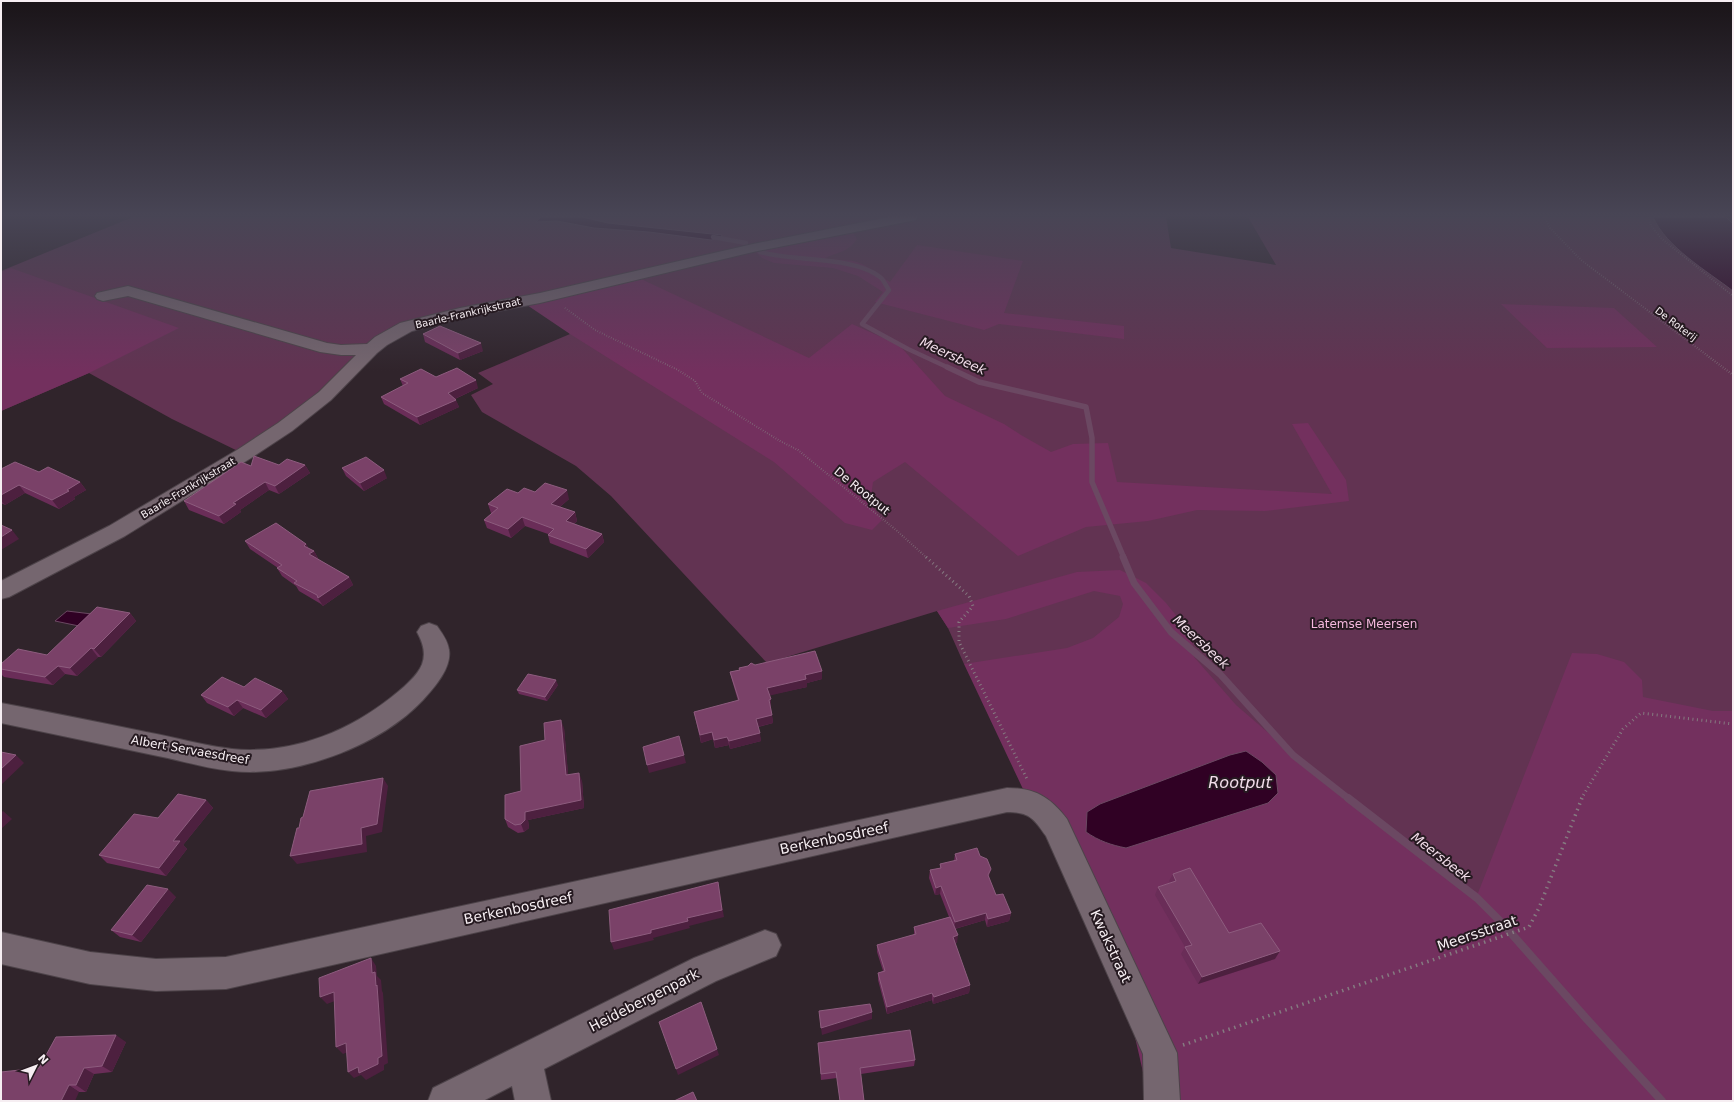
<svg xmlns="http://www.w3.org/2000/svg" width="1734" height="1102" viewBox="0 0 1734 1102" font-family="'DejaVu Sans',sans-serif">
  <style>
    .green { fill: #623352 }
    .forest { fill: #73305e }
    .water { fill: #300124; stroke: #6b4862 }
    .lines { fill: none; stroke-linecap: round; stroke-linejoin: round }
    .stream-far3 { stroke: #6b4862; stroke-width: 4.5 }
    .stream-far2 { stroke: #6b4862; stroke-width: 5.5 }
    .stream-far1 { stroke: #6b4862; stroke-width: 7 }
    .stream { stroke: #6b4862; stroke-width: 8 }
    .minor-casing { stroke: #4d4349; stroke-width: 2 }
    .path-far2 { stroke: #857a80; stroke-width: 2; stroke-dasharray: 0.5 2; stroke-linecap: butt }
    .path-far1 { stroke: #857a80; stroke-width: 3; stroke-dasharray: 1 3.5; stroke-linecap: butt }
    .path { stroke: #857a80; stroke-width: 3.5; stroke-dasharray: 1.5 4.5; stroke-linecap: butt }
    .minor { fill: #75666f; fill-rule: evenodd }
    .wall { fill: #6a2d58 }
    .shaded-wall { fill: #4d203f }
    .building { fill: #7a4168; stroke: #8d5c7e }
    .labels { text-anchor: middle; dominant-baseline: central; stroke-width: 4; stroke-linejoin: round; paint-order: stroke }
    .far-street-label { font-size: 10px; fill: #f6eef2; stroke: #261a21 }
    .street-label { font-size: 12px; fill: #f6eef2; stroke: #261a21 }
    .park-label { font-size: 12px; fill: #f5b9de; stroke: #261a21 }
    .water-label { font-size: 13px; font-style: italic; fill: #f2ddea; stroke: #261a21 }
    .near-street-label { font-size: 14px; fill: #f6eef2; stroke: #261a21 }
    .near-water-label { font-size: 16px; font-style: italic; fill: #f2ddea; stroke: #261a21 }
  </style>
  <rect width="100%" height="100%" fill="#30242b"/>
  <path class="green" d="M133 217H1166L1171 248 1276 265 1248 217H1653C1666 247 1707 271 1733 291V1101L1160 1053 966 664H964L948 628 937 611 767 663 611 496 576 466 482 412 471 395 493 384 478 373 570 334 540 298 406 327 244 454 172 419 89 373 1 411V271Z"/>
  <g class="forest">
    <path d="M852 231 857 239C849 252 838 252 825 258 836 261 847 259 857 262 869 266 879 276 890 282L917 245 1023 261 1004 313 1124 326V339L999 324 984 330 875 302 883 292 858 276 833 268 774 263 762 258 754 250Z"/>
    <polygon points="11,268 179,328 89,373 1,411 1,272"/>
    <polygon points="639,278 809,358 852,324 899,345 945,396 1004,424 1021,435 1051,452 1073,444 1108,443 1117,482 1332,494 1292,424 1308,423 1346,480 1349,501 1265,511 1197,510 1148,521 1086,527 1018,556 905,462 873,482 870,503 882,520 872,530 845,523 774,462 570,334 527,305"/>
    <polygon points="1501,304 1614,308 1657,347 1547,348"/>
    <polygon points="1120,570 1146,583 1166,603 1187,629 1192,640 1194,657 1236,705 1349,802 1407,848 1478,893 1572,653 1597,654 1624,662 1642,680 1643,697 1713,711 1733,711 1733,1101 1147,1101 1145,1081 1125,993 1022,787 964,664 1067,648 1093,638 1119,617 1123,604 1120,596 1094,591 1006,619 948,628 937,611 1077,572"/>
  </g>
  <g class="water">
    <polygon points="541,217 582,217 608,223 722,235 721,238 711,240 649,232 594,228 557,221 536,222"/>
    <path d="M1653 217H1726L1733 224V291C1707 271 1666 247 1653 217Z"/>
    <polygon points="67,611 92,614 79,626 55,621"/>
    <path d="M1246 751 1262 762 1276 775 1278 793 1268 803 1126 848C1111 845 1099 841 1086 832L1087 812 1100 804 1230 755Z"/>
  </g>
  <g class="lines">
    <g class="stream-far3">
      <polyline points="713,237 746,243"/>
      <path d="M760 252C794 262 854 256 880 277 884 280 886 286 889 290L862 324 908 349 949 368"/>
    </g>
    <polyline class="stream-far2" points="947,367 979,382 1086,407 1092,438 1092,482 1124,558"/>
    <polyline class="stream-far1" points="1123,557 1134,583 1171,632 1220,674 1293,755 1349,799"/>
    <polyline class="stream" points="1348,798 1477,898 1503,924 1584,1016 1662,1101"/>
    <g class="minor-casing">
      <g id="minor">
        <polygon points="889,217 918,217 916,220 911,221 753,252 540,303 461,318 412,331 387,345 377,353 331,400 292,431 251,458 125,536 9,597 1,599 1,581 109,526 237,450 278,423 319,392 356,355 341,355 320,352 128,296 103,301 97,299 95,296 97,293 128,286 327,343 341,345 367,344 375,337 400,323 460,308 540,293 753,244"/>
        <path d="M429 623 437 626C442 633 448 641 449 650 452 668 434 688 423 700 380 746 295 778 232 771 208 769 183 761 158 756 106 745 53 734 1 723V703C49 712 98 722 146 732 174 737 204 746 232 749 294 755 353 730 399 691 421 672 432 659 417 632L421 626Z"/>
        <path d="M1007 788C1035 788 1050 797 1067 819L1177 1053 1180 1101H1144L1143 1054 1046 836C1034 819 1030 812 1007 812L226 989 156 991 90 984 1 964V932L90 952 156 959 226 957Z"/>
        <polygon points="765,930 776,934 781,945 776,956 716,981 544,1069 551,1101 515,1101 512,1086 483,1101 428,1101 433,1088 694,958"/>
      </g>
    </g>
    <g class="path-far2">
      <polyline points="1544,217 1550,228 1581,260 1733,375"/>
      <polyline points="1649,217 1651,226 1662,239 1733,296"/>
      <polyline points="565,308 595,330 678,370 695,381 702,393 780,441 798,450 896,530 927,558"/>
    </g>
    <g class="path-far1">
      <polyline points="926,557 969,596 973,606 959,622 959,642 1028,781"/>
      <polyline points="1581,799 1623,729 1641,713 1733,724"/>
    </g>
    <polyline class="path" points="1183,1045 1529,927 1539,908 1582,798"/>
    <use href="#minor" class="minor"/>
  </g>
  <g class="wall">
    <polygon points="423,334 483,351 460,360 425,342"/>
    <polygon points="436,377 478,388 455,399 459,407 420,425 384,404 381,397 403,386 400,379"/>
    <polygon points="305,465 310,473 279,494 269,490 240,510 241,512 224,524 189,510 184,501 251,466"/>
    <polygon points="342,468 387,478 364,491 346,476"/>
    <polygon points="1,469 39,472 80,482 86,490 74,497 75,499 59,509 25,493 5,505 1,503"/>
    <polygon points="535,492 569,499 560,507 575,512 577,521 574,524 602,534 604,542 588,558 550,543 548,535 548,534 525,526 511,538 487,528 484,520 492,513 491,513 488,504 518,493"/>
    <polygon points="245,541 306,544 309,549 314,551 319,560 349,577 353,585 323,606 321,604 299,591 296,586 282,576 277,568 278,568 250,549"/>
    <polygon points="130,613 136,621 101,657 98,657 77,676 65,674 53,685 4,677 1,674 1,664 47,655"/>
    <polygon points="755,665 822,671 822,679 807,683 807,687 769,695 773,723 758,727 761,741 730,749 729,745 715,748 713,739 701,743 694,712 738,701 732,680 730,672 739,670 739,668"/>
    <polygon points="558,685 547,701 519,694 517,690"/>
    <polygon points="244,687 282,691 288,699 266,718 243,708 234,716 207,703 201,695"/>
    <polygon points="564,728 568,775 582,781 584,808 528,820 529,828 524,832 518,833 508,827 505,819 521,791 545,740"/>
    <polygon points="206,800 213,808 183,845 187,849 166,876 107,863 99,855 158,818"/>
    <polygon points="955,854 989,877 989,878 996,895 1011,913 1009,921 987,927 985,920 955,929 957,943 955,943 970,985 969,993 933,1004 932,1000 887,1014 878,980 878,973 883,971 877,952 877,945 914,935 914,927 949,917 940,894 935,895 929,878 930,870 940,868 940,864 954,861"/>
    <polygon points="1173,874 1229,933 1275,959 1198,984 1181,954 1185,947 1155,895 1158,887 1170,883 1169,881"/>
    <polygon points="176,897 141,942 120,937 111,930"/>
    <polygon points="126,1042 112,1072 94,1074 86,1092 79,1092 39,1068"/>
    <polygon points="818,1043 915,1060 914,1066 861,1074 864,1101 840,1101 837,1078 821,1080"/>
  </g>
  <g class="shaded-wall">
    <polygon points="481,343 483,351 460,360 458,353"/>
    <polygon points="476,380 478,388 450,401 448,393"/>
    <polygon points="456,400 459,407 420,425 417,417"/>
    <polygon points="305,465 310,473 279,494 275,486"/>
    <polygon points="384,470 387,478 364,491 360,483"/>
    <polygon points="80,482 86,490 74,497 75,499 59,509 52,500 67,490"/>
    <polygon points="265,482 269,490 240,510 241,512 224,524 219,516 233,503"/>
    <polygon points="19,485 25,493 5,505 1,501 1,495"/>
    <polygon points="567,490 569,499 554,512 551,504"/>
    <polygon points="575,512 577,521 568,529 566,521"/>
    <polygon points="522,517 525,526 511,538 508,529"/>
    <polygon points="12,530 19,539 1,550 1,537"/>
    <polygon points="602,534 604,542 588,558 586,549"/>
    <polygon points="306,544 311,552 304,546"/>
    <polygon points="314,551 319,560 309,554"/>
    <polygon points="349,577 353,585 323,606 318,598"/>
    <polygon points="130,613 136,621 101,657 94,649"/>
    <polygon points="91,648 98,657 77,676 70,668"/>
    <polygon points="58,666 65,674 53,685 45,677"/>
    <polygon points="822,671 822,679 807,683 807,687 768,696 767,688 805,675"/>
    <polygon points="556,680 558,685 547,701 545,697"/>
    <polygon points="282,691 288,699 266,718 261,710"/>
    <polygon points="771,699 771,707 770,708 769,700"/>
    <polygon points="237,700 243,708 234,716 228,707"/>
    <polygon points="772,715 773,723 757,727 756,719"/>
    <polygon points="561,720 564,728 569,783 566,775"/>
    <polygon points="712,732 713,739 701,743 700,735"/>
    <polygon points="760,733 761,741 730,749 729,741"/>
    <polygon points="727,737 729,745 715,748 714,740"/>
    <polygon points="16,755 24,763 1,785 1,769"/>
    <polygon points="684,755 686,763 649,773 647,765"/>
    <polygon points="579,773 582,781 584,808 528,820 529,828 524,832 521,824 525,812"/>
    <polygon points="383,778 388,786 382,832 366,836 367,852 297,864 290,856 361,828"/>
    <polygon points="206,800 213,808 183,845 187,849 166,876 159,868 173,841"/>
    <polygon points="3,811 12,819 1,829 1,813"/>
    <polygon points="991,869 989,877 987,883 988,875"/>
    <polygon points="718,882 724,917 689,926 690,928 653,938 654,940 614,950 611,942 651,930 687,918"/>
    <polygon points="941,886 940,894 935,895 936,888"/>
    <polygon points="168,889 176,897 141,942 132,935"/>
    <polygon points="986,913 985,920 954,929 955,922"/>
    <polygon points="1011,913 1009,921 987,927 988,919"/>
    <polygon points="958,935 957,943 952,944 953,937"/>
    <polygon points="1280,951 1275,959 1198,984 1202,977"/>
    <polygon points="371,958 376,966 377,976 381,980 382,991 383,993 388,1063 384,1065 384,1070 366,1080 361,1075 354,1078 348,1072 378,1058 376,986 372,973"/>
    <polygon points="970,985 969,993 933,1004 934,997"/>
    <polygon points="334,992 340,999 327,1004 320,997"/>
    <polygon points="932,993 932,1000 887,1014 887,1007"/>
    <polygon points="872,1012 872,1019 822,1035 821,1028"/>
    <polygon points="116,1035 126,1042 112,1072 102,1066"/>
    <polygon points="346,1043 353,1050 343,1054 336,1047"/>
    <polygon points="717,1049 719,1055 678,1075 676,1069"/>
    <polygon points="84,1068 94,1074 86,1092 76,1085"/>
    <polygon points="69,1085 79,1092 75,1101 61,1101"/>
  </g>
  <g class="building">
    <polygon points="440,326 481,343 458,353 423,334"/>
    <polygon points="457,368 476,380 448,393 456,400 417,417 381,397 408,383 400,379 421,369 436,377"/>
    <polygon points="254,456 279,465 287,459 305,465 275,486 265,482 233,503 236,504 219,516 184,501 241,462 251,466"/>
    <polygon points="366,457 384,470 360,483 342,468"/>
    <polygon points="15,462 39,472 48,467 80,482 67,490 69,491 52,500 19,485 1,495 1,469"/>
    <polygon points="545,483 567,490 551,504 575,512 566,521 602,534 586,549 548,535 554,529 522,517 508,529 484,520 498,508 488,504 507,489 518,493 524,488 535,492"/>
    <polygon points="276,523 306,544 304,546 314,551 309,554 349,577 318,598 317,595 294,583 297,581 277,568 282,565 245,541"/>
    <polygon points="1,525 12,530 1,537"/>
    <polygon points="97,607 130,613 94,649 91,648 70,668 58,666 45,677 1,669 1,664 18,649 47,655"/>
    <polygon points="815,651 822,671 805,675 806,679 767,688 771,699 769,700 772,715 756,719 760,733 729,741 727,737 714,740 712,732 700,735 694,712 739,700 730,672 740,670 739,668 748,666 751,663 755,665"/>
    <polygon points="528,674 556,680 545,697 517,690"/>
    <polygon points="222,677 244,687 255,678 282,691 261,710 237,700 228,707 201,695"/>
    <polygon points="561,720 566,775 579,773 581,800 525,812 525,820 521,824 515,825 505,819 505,795 521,791 520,746 545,740 544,723"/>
    <polygon points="679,736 684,755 647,765 643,747"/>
    <polygon points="1,752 16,755 1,769"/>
    <polygon points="383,778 377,824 361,828 362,844 290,856 297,828 299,828 301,818 303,817 310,791"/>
    <polygon points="178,794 206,800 173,841 180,841 159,868 99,855 134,814 158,818"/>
    <polygon points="977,848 980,856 987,859 991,869 988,875 996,895 1003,894 1011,913 988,919 986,913 955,922 941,886 936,888 930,870 941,868 940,864 957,860 955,854"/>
    <polygon points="1190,868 1229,933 1261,923 1280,951 1202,977 1185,947 1192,945 1158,887 1176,881 1173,874"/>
    <polygon points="718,882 722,910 687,918 688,921 651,930 651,933 611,942 609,910"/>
    <polygon points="147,885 168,889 132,935 111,930"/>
    <polygon points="950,917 958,935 953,937 970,985 934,997 932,993 887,1007 878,973 885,971 877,945 916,934 914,927"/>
    <polygon points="371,958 372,973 375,972 376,986 377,985 382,1056 378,1058 378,1064 359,1073 358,1067 348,1072 346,1043 336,1047 334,992 320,997 319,978"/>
    <polygon points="701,1002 717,1049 676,1069 659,1022"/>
    <polygon points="870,1004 872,1012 821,1028 819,1011"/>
    <polygon points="910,1030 915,1060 860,1068 864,1101 840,1101 836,1072 821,1074 818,1043"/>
    <polygon points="116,1035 102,1066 84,1068 76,1085 69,1085 61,1101 1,1101 1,1072 39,1068 56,1037"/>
    <polygon points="693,1092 697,1101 674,1101"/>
  </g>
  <linearGradient id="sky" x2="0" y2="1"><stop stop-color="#1a1418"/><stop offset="0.58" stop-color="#484555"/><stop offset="1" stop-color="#484555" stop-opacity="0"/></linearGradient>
  <rect width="1734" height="371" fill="url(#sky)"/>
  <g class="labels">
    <g class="far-street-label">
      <text transform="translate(468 313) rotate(-13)">Baarle-Frankrijkstraat</text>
      <text transform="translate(1676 324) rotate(37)">De Roterij</text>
      <text transform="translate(188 488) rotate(-31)">Baarle-Frankrijkstraat</text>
    </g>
    <g class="street-label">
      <text transform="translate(862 491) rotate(39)">De Rootput</text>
      <text transform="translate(190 750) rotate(10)">Albert Servaesdreef</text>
    </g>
    <g class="park-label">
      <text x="1364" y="624">Latemse Meersen</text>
    </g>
    <g class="water-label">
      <text transform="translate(953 356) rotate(25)">Meersbeek</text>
      <text transform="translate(1201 642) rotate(43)">Meersbeek</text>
      <text transform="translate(1441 857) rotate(38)">Meersbeek</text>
    </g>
    <g class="near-street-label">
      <text transform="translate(834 838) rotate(-12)">Berkenbosdreef</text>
      <text transform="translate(518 908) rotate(-12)">Berkenbosdreef</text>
      <text transform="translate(1477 933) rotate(-19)">Meersstraat</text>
      <text transform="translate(1111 946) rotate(65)">Kwakstraat</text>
      <text transform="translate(644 1000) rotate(-27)">Heidebergenpark</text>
    </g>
    <g class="near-water-label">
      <text x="1240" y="782">Rootput</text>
    </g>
  </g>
  <rect width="1734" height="1102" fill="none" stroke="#f6eef2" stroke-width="4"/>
  <g transform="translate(36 1066) rotate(48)" stroke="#261a21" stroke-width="3" paint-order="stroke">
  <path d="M0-3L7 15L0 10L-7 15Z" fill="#f6eef2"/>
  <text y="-6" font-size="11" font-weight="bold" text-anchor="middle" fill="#f6eef2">N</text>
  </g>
</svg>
